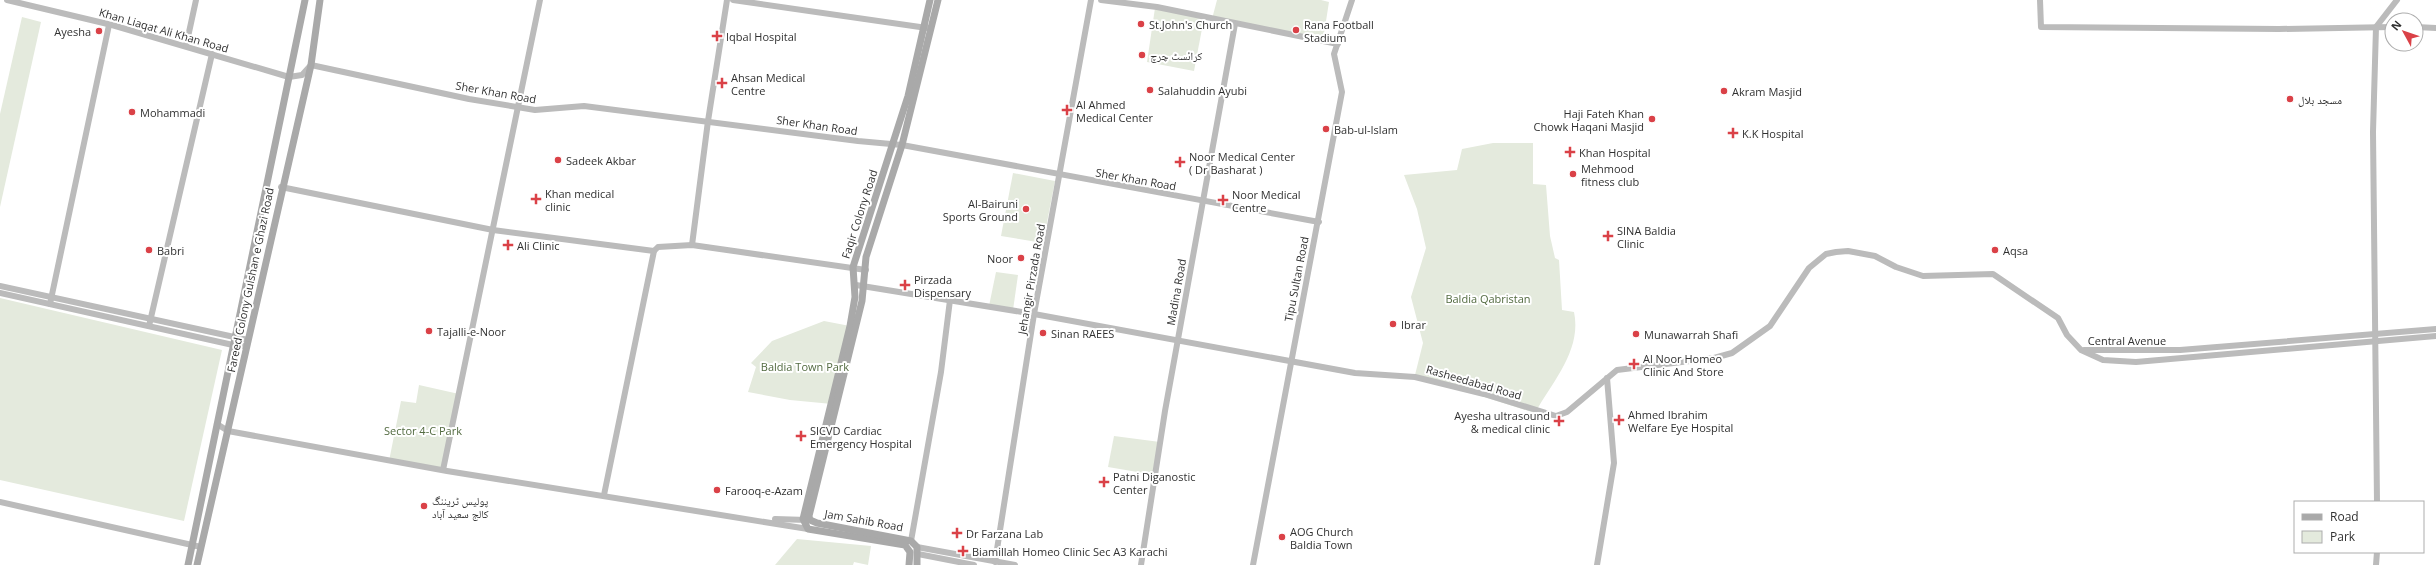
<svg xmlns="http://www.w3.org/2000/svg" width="2436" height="565" viewBox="0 0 2436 565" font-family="'Open Sans','Noto Naskh Arabic',sans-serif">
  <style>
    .green { fill: #e4eadd }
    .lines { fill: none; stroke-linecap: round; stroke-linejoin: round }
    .secondary { stroke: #bbb; stroke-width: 6 }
    .primary { stroke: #a9a9a9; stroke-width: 7 }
    .poi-dot { fill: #da4147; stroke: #fff; stroke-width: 1.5 }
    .labels { text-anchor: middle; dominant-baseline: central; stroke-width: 4; stroke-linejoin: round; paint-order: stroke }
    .poi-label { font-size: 11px; fill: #313131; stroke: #fff; text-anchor: start }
    .street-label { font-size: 11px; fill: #313131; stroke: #fff }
    .park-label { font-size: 11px; fill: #536b41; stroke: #fff }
  </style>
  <rect width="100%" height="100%" fill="#fff"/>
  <g class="green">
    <polygon points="1217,0 1321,0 1329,2 1323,40 1212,19"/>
    <polygon points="1155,8 1204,18 1194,71 1147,62"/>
    <polygon points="22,17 41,22 0,207 0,114"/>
    <path d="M1493 143H1533V184L1546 185 1550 236 1555 258 1559 260 1562 310 1574 312C1582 350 1553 381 1535 413L1415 375 1423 343 1411 297 1426 248 1417 209 1404 175 1457 170 1462 149Z"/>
    <polygon points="1013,173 1055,181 1043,243 1001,236"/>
    <polygon points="996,272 1018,275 1013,310 989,306"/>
    <polygon points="0,298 222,350 184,521 0,480"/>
    <polygon points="824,321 850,326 832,404 790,400 748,392 756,367 751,363 772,341"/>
    <polygon points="419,385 459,394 443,470 389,461 401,401 416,403"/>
    <polygon points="1114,436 1160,442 1155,475 1108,467"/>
    <polygon points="797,539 871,546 868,565 854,562 853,565 775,565"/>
  </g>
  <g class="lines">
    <g class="secondary">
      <polyline points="7,0 112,25 289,77 302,75 311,65 469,99 535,110 584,106 858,141 902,145 1319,222"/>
      <polyline points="733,0 927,28"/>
      <polyline points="1101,0 1157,7 1338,44"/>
      <polyline points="2040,0 2041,27 2279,29 2392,27"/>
      <polyline points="2416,27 2436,28"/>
      <polyline points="186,46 196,0"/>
      <polyline points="281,187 493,230 654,251 658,247 692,245 866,270"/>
      <polyline points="692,245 708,121 727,0"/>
      <polyline points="856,285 1034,314 1355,373 1415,377 1484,394 1556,416 1567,412 1617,370 1714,358 1732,353 1770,326 1809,268 1826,254 1836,252 1848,251 1875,256 1896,267 1923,276 1993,274 2058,318 2067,335 2081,350 2103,360 2136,362 2436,336"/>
      <polyline points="0,286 248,340"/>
      <polyline points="0,293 233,345 246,346"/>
      <polyline points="50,304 109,25"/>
      <polyline points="149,326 212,54"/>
      <polyline points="2084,350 2180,350 2436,329"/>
      <polyline points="217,424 228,431 447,471 808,529"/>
      <polyline points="443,470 540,0"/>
      <polyline points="604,495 654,251"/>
      <polyline points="0,502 201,547"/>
      <polyline points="2377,502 2373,132 2376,27 2397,0"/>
      <polyline points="775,519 807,520"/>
      <polyline points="911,541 941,372 950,300"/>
      <polyline points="917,547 1015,565"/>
      <polyline points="918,554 974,565"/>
      <polyline points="995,562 1034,314 1091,0"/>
      <polyline points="1141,565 1165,411 1235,24"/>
      <polyline points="1253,565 1342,92 1334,54 1352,0"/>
      <polyline points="1597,565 1614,463 1607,378"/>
      <polyline points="2376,565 2377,552"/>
    </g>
    <g class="primary">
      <polyline points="188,565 305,0"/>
      <polyline points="197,565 311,65 320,0"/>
      <polyline points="909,565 910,552 905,545 808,529 803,519 850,326 855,297 853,267 908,96 930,0"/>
      <polyline points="917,565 917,547 911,541 817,523 810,520 809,516 862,301 866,257 902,145 938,0"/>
    </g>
  </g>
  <g class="poi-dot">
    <circle cx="1141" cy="24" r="4"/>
    <circle cx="1296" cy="30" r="4"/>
    <circle cx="99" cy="31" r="4"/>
    <path d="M715 30h4v4h4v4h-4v4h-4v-4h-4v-4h4z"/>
    <circle cx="1142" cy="55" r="4"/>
    <path d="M720 77h4v4h4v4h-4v4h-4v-4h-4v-4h4z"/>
    <circle cx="1150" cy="90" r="4"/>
    <circle cx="1724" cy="91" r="4"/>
    <circle cx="2290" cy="99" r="4"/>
    <path d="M1065 104h4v4h4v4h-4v4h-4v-4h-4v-4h4z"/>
    <circle cx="132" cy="112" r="4"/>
    <circle cx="1652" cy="119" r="4"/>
    <circle cx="1326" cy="129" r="4"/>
    <path d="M1731 127h4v4h4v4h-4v4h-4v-4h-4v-4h4z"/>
    <path d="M1568 146h4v4h4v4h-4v4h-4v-4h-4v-4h4z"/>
    <circle cx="558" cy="160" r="4"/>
    <path d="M1178 156h4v4h4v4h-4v4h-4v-4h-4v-4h4z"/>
    <circle cx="1573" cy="174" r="4"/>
    <path d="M534 193h4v4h4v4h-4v4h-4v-4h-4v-4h4z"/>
    <path d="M1221 194h4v4h4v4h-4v4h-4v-4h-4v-4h4z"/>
    <circle cx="1026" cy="209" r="4"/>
    <path d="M1606 230h4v4h4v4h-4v4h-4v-4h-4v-4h4z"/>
    <path d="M506 239h4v4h4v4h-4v4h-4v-4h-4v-4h4z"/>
    <circle cx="149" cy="250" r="4"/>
    <circle cx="1995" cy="250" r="4"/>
    <circle cx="1021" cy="258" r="4"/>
    <path d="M903 279h4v4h4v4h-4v4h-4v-4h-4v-4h4z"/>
    <circle cx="1393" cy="324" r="4"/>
    <circle cx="429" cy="331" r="4"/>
    <circle cx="1043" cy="333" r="4"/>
    <circle cx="1636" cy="334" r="4"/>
    <path d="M1632 358h4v4h4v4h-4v4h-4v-4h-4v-4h4z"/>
    <path d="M1617 414h4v4h4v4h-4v4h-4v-4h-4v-4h4z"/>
    <path d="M1557 415h4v4h4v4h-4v4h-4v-4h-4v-4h4z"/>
    <path d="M799 430h4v4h4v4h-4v4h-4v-4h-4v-4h4z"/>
    <path d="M1102 476h4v4h4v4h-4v4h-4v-4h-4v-4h4z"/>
    <circle cx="717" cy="490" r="4"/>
    <circle cx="424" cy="506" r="4"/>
    <path d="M955 527h4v4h4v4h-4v4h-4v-4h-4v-4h4z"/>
    <circle cx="1282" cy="537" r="4"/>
    <path d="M961 545h4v4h4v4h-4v4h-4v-4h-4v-4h4z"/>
  </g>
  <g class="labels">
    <g class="poi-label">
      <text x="1149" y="24">St.John's Church</text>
      <text x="1304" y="24">Rana Football<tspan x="1304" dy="13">Stadium</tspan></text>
      <text x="91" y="31" text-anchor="end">Ayesha</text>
      <text x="726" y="36">Iqbal Hospital</text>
      <text x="1150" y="55">کرائسٹ چرچ</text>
      <text x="731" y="77">Ahsan Medical<tspan x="731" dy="13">Centre</tspan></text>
      <text x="1158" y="90">Salahuddin Ayubi</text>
      <text x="1732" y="91">Akram Masjid</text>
      <text x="2298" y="99">مسجد بلال</text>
      <text x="1076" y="104">Al Ahmed<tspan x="1076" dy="13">Medical Center</tspan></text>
      <text x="140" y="112">Mohammadi</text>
      <text x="1644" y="113" text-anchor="end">Haji Fateh Khan<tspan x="1644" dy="13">Chowk Haqani Masjid</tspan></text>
      <text x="1334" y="129">Bab-ul-Islam</text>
      <text x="1742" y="133">K.K Hospital</text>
      <text x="1579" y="152">Khan Hospital</text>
      <text x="1189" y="156">Noor Medical Center<tspan x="1189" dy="13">( Dr Basharat )</tspan></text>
      <text x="566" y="160">Sadeek Akbar</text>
      <text x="1581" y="168">Mehmood<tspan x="1581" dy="13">fitness club</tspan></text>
      <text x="545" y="193">Khan medical<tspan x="545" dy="13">clinic</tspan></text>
      <text x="1232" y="194">Noor Medical<tspan x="1232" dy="13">Centre</tspan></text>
      <text x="1018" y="203" text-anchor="end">Al-Bairuni<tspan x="1018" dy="13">Sports Ground</tspan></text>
      <text x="1617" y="230">SINA Baldia<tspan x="1617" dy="13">Clinic</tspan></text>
      <text x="517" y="245">Ali Clinic</text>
      <text x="157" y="250">Babri</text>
      <text x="2003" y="250">Aqsa</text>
      <text x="1013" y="258" text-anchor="end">Noor</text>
      <text x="914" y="279">Pirzada<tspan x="914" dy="13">Dispensary</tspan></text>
      <text x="1401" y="324">Ibrar</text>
      <text x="437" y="331">Tajalli-e-Noor</text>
      <text x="1051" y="333">Sinan RAEES</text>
      <text x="1644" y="334">Munawarrah Shafi</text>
      <text x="1643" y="358">Al Noor Homeo<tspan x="1643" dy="13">Clinic And Store</tspan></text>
      <text x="1628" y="414">Ahmed Ibrahim<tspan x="1628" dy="13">Welfare Eye Hospital</tspan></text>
      <text x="1550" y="415" text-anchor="end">Ayesha ultrasound<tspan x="1550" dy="13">&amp; medical clinic</tspan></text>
      <text x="810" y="430">SICVD Cardiac<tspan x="810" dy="13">Emergency Hospital</tspan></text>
      <text x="1113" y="476">Patni Diganostic<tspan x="1113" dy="13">Center</tspan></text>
      <text x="725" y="490">Farooq-e-Azam</text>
      <text x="432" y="500">پولیس ٹریننگ<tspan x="432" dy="13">کالج سعید آباد</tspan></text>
      <text x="1290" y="531">AOG Church<tspan x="1290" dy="13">Baldia Town</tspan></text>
      <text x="966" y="533">Dr Farzana Lab</text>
      <text x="972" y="551">Biamillah Homeo Clinic Sec A3 Karachi</text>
    </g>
    <g class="street-label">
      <text transform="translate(164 30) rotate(16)">Khan Liaqat Ali Khan Road</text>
      <text transform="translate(496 92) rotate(10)">Sher Khan Road</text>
      <text transform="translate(817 125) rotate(8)">Sher Khan Road</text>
      <text transform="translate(1136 179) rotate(10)">Sher Khan Road</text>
      <text transform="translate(859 214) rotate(-72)">Faqir Colony Road</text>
      <text transform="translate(1031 279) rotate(-80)">Jehangir Pirzada Road</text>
      <text transform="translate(1296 279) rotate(-79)">Tipu Sultan Road</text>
      <text transform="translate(250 280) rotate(-78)">Fareed Colony Gulshan e Ghazi Road</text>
      <text transform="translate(1176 292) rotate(-80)">Madina Road</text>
      <text x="2127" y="340">Central Avenue</text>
      <text transform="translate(1474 382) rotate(16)">Rasheedabad Road</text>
      <text transform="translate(864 520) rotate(10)">Jam Sahib Road</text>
    </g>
    <g class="park-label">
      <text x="1488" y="298">Baldia Qabristan</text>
      <text x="805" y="366">Baldia Town Park</text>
      <text x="423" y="430">Sector 4-C Park</text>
    </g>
  </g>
  <rect x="2294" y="501" width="130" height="52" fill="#ffffff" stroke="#adadad"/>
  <rect x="2302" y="514" width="20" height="6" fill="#a9a9a9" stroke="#adadad"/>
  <text x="2330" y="521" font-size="12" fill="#313131">Road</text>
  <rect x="2302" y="531" width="20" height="12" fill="#e4eadd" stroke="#adadad"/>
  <text x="2330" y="541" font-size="12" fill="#313131">Park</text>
  <g transform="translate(2404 32) rotate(310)"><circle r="19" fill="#ffffff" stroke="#adadad"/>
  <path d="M0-3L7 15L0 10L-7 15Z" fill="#da4147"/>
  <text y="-6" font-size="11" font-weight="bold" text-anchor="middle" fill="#313131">N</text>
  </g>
</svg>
